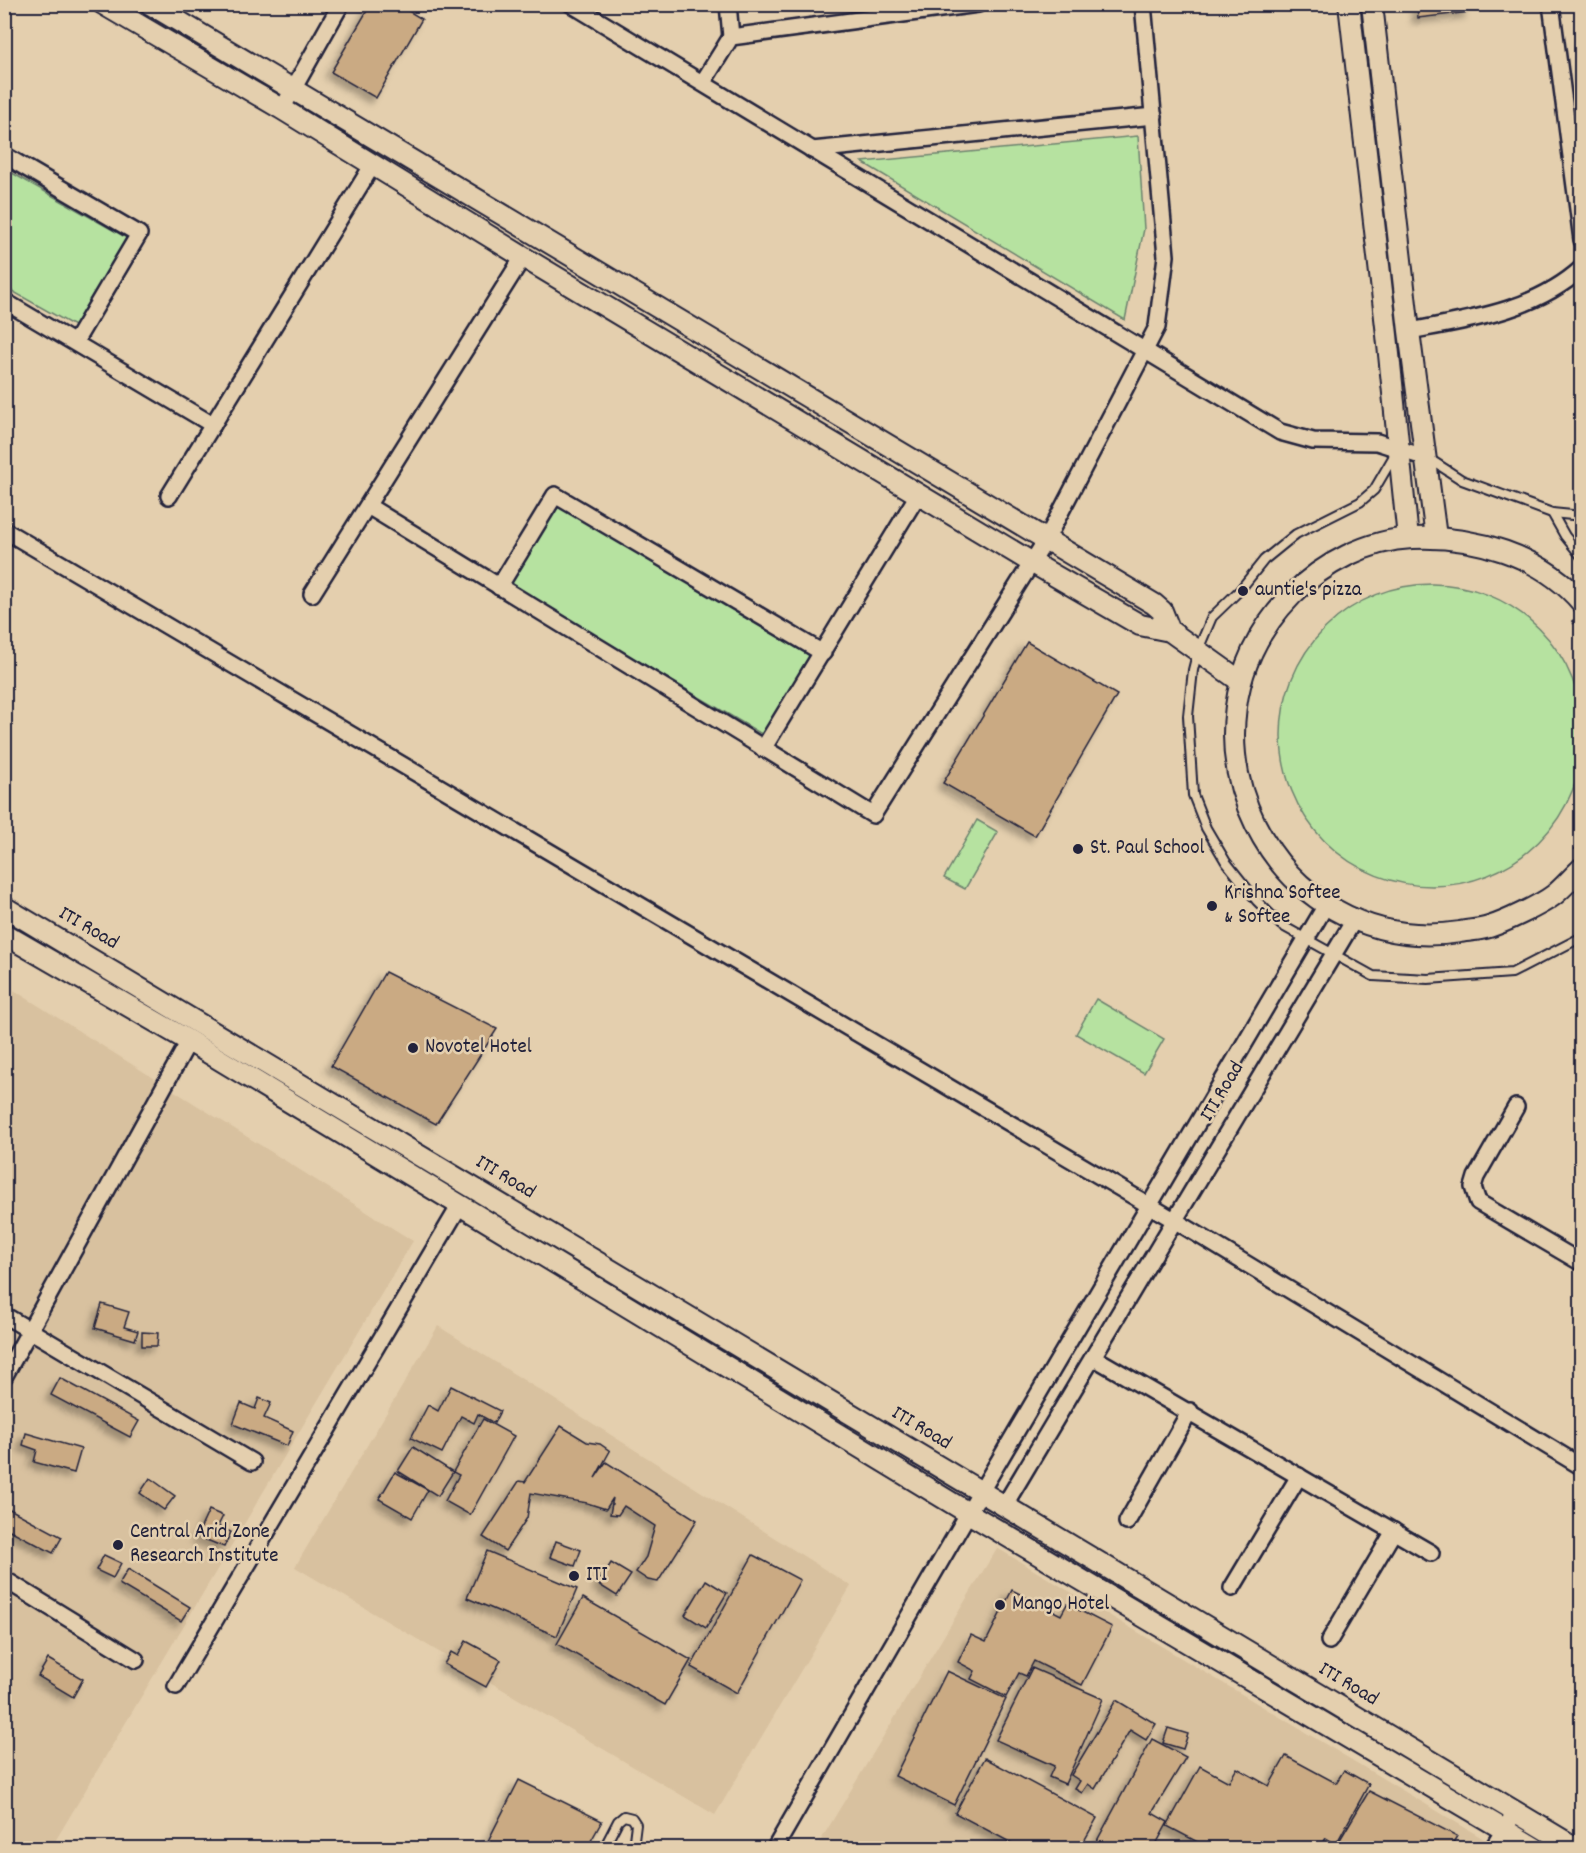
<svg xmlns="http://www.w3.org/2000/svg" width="1586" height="1853" viewBox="0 0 1586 1853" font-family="Dekko,sans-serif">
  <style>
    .built { fill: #d8c19f }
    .green { fill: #b6e2a0; stroke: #6c826e; stroke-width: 1.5 }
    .building { fill: #caaa83; stroke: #22223b; stroke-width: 1.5; filter: url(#shadow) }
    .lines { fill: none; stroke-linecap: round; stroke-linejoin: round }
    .service-casing { stroke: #22223b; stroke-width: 12 }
    .minor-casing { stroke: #22223b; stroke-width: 20 }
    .tertiary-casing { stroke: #22223b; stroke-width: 24 }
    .path { stroke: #22223b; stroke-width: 3; stroke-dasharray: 4.5 4.5; stroke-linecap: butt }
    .service { stroke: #e4cfae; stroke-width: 8 }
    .minor { stroke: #e4cfae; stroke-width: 15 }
    .tertiary { stroke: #e4cfae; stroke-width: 20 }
    .poi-dot { fill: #22223b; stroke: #e4cfae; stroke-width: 2 }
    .labels { text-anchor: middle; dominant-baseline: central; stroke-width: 5; stroke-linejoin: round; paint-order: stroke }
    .poi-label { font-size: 21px; fill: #22223b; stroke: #e4cfae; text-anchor: start }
    .street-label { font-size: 21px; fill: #22223b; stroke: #e4cfae }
  </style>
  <defs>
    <filter id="shadow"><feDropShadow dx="-5.5" dy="5.5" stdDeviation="3" flood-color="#0004"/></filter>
  </defs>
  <rect width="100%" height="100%" fill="#e4cfae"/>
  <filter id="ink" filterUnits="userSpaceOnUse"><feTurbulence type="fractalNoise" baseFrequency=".0167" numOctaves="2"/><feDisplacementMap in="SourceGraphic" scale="12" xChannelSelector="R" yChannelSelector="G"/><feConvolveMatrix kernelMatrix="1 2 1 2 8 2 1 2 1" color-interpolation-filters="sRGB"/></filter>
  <g filter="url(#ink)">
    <g class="built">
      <polygon points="4,984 413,1241 51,1848 5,1848"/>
      <polygon points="438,1326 851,1586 715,1815 295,1567"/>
      <polygon points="997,1548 1499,1848 816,1848"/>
    </g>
    <g class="green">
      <polygon points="1138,136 1144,229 1125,320 862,162"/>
      <polygon points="5,169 127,238 76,327 5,287"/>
      <polygon points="555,504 812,657 765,736 508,584"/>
      <circle cx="1432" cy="735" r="151"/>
      <polygon points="977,820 998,832 965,889 944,878"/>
      <polygon points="1096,999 1164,1039 1144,1073 1076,1034"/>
    </g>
    <g class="building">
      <polygon points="371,4 397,4 422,19 376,98 331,72"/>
      <polygon points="1417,4 1469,4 1470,12 1418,18"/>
      <polygon points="1027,642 1117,695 1035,836 943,783"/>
      <polygon points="385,972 497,1029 436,1124 331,1066"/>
      <polygon points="102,1304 129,1312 124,1327 138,1331 135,1340 95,1328"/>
      <polygon points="142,1332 158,1333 157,1346 142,1346"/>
      <polygon points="60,1378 139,1421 130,1437 51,1395"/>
      <polygon points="451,1386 500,1411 494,1423 478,1414 474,1423 461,1416 442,1453 411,1438 428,1405 438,1411"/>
      <polygon points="259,1398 271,1403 264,1418 293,1431 287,1446 233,1424 241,1403 255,1409"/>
      <polygon points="483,1419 514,1436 470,1515 445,1501 459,1475 453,1472"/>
      <polygon points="561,1426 587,1442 600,1444 610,1451 595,1478 606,1462 697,1520 658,1582 648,1580 636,1572 646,1557 655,1526 624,1506 618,1515 610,1514 613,1498 606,1509 587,1503 531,1493 527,1518 505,1551 483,1537 519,1481 525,1482"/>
      <polygon points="26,1433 81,1449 74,1473 34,1462 37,1450 23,1445"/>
      <polygon points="413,1447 453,1472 438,1496 398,1471"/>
      <polygon points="395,1472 428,1490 412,1518 379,1499"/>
      <polygon points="150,1478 175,1496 164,1510 140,1493"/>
      <polygon points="4,1506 62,1537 53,1553 4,1527"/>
      <polygon points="209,1510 223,1516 218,1526 231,1532 224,1547 197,1536"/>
      <polygon points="556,1541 581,1550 575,1566 550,1557"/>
      <polygon points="487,1551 577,1589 557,1636 467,1598"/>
      <polygon points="104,1555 121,1563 113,1578 96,1570"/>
      <polygon points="753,1555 800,1580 737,1693 691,1667"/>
      <polygon points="611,1563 631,1575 617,1596 598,1584"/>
      <polygon points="128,1569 190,1607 181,1621 119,1584"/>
      <polygon points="706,1580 727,1593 706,1628 685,1615"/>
      <polygon points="1012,1590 1061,1615 1067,1604 1112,1627 1082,1685 1034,1661 1026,1676 1019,1673 1006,1697 971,1679 975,1671 958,1662 971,1635 986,1642"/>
      <polygon points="583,1598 691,1660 665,1705 557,1644"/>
      <polygon points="466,1641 501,1660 486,1687 444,1664 451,1652 458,1656"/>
      <polygon points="48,1659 83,1679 73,1697 38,1676"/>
      <polygon points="1032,1668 1103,1699 1065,1784 1049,1777 1054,1766 996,1740"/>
      <polygon points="947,1671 1006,1699 954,1805 895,1776"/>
      <polygon points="1116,1700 1156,1724 1146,1740 1130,1730 1095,1789 1088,1784 1082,1793 1075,1789 1080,1781 1071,1775"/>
      <polygon points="1168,1728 1188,1734 1183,1749 1163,1743"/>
      <polygon points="1152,1739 1186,1757 1152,1813 1168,1822 1154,1848 1137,1848 1131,1845 1129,1848 1021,1848 955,1813 985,1758 1097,1818 1083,1843 1093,1848"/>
      <polygon points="1286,1756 1336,1783 1344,1770 1369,1784 1336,1844 1326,1838 1320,1848 1209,1848 1167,1826 1200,1766 1229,1782 1237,1768 1269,1786"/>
      <polygon points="519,1780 602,1821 587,1848 502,1848 488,1841"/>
      <polygon points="1369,1791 1457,1836 1450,1848 1335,1848"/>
    </g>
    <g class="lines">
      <g class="service-casing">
        <g id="service">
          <polyline points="1395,454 1374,490 1360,502 1296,534 1264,560 1240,590 1212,617 1198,650 1193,670 1188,716 1193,795 1206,828 1226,862 1257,901 1281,925 1373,976 1428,979 1512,973 1582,937"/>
          <polyline points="1428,458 1462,480 1552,513 1565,536 1582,557"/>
          <polyline points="1552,513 1582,516"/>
          <polyline points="604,1848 618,1821 624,1816 632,1818 636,1824 633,1848"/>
        </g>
      </g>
      <g class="minor-casing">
        <g id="minor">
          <polyline points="571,4 1280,432 1313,441 1377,442 1427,458"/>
          <polyline points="728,4 731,37"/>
          <polyline points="1551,4 1582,240"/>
          <polyline points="703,82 731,37 978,4"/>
          <polyline points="282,109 341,4"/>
          <polyline points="812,150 1154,116"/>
          <polyline points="4,155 139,234 75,342"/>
          <polyline points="4,301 213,425"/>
          <path d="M1409 331C1469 320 1535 311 1582 268"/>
          <polyline points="169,496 372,166"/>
          <polyline points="368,506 873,815 1046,540 1157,327 1166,256 1143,4"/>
          <polyline points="4,530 1174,1220 1582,1467"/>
          <polyline points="499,587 555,495 823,653"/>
          <polyline points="312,594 523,257"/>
          <polyline points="763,749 919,493"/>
          <polyline points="1516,1107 1476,1177 1473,1187 1478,1202 1580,1262"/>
          <polyline points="4,1315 252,1462"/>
          <polyline points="1093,1357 1431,1553"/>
          <polyline points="4,1377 189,1041"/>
          <polyline points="1004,1506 1354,920"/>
          <polyline points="1127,1522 1190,1411"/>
          <polyline points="4,1579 136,1660"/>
          <polyline points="1232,1588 1299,1476"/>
          <polyline points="1329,1641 1394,1531"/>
          <polyline points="176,1686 460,1205"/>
          <polyline points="775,1848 980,1493 1326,905"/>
          <polyline points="1493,1848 1515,1812"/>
        </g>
      </g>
      <g class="tertiary-casing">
        <g id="tertiary">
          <polyline points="103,4 282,109 523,257 1031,562 1140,625 1170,631 1240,681"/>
          <polyline points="150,4 1154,604 1162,611 1170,631"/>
          <polyline points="1349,4 1387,335 1408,538"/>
          <polyline points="1372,4 1409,331 1436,537"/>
          <path d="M1582 603C1542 555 1472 535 1412 538 1368 540 1322 564 1292 595 1159 730 1272 960 1460 932 1470 930 1480 930 1489 927 1505 922 1541 905 1554 895 1564 887 1572 877 1582 868"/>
          <polyline points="4,907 1576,1848"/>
          <polyline points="4,934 189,1041 970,1514 1535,1848"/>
        </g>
      </g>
      <g class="path">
        <polyline points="1572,620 1582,633"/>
        <polyline points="1575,850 1582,839"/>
      </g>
      <use href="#service" class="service"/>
      <use href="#minor" class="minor"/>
      <use href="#tertiary" class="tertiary"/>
    </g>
  </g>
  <g class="poi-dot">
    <circle cx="1243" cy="591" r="6"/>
    <circle cx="1078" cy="849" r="6"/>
    <circle cx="1212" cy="906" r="6"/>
    <circle cx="413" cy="1048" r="6"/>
    <circle cx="118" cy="1545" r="6"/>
    <circle cx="574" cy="1576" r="6"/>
    <circle cx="1000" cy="1605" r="6"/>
  </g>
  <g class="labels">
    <g class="poi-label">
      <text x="1255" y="591">auntie's pizza</text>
      <text x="1090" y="849">St. Paul School</text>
      <text x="1224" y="894">Krishna Softee<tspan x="1224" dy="24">&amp; Softee</tspan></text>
      <text x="425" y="1048">Novotel Hotel</text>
      <text x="130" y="1533">Central Arid Zone<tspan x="130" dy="24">Research Institute</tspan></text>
      <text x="586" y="1576">ITI</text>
      <text x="1012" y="1605">Mango Hotel</text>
    </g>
    <g class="street-label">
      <text transform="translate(88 929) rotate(30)">ITI Road</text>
      <text transform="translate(1223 1092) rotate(-59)">ITI Road</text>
      <text transform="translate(505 1178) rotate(31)">ITI Road</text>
      <text transform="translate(921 1429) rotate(31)">ITI Road</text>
      <text transform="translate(1348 1685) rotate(31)">ITI Road</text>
    </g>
  </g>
  <rect width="1586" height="1853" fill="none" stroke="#e4cfae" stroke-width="24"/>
  <rect x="12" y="12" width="1562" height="1829" fill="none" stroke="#22223b" stroke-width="2" filter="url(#ink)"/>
</svg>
